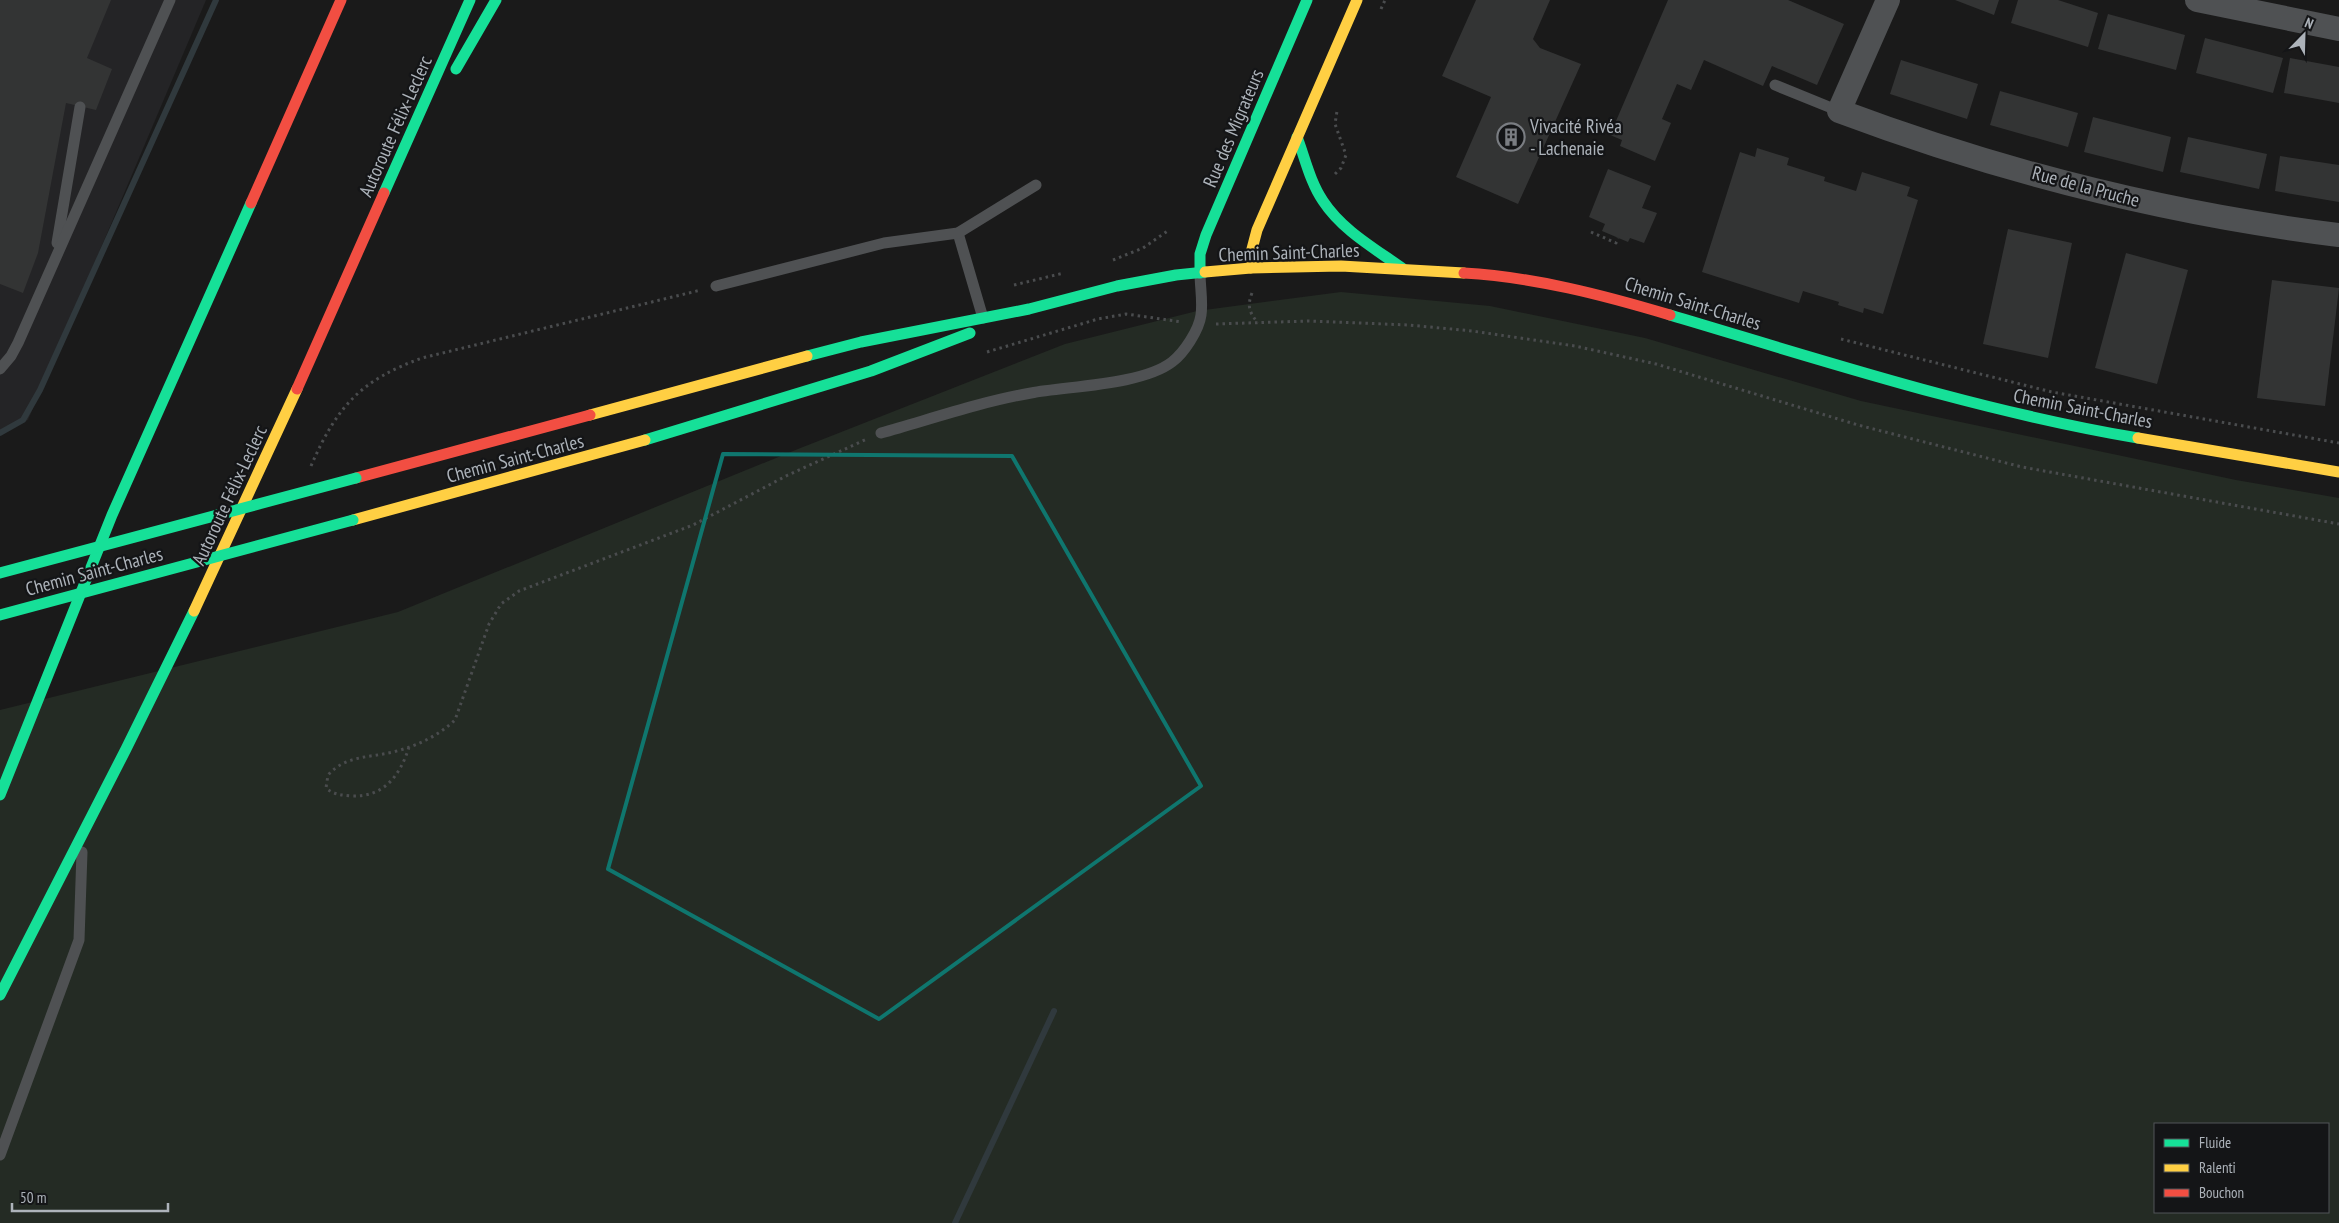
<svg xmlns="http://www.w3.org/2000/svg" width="2339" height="1223" viewBox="0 0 2339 1223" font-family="'PT Sans Narrow',sans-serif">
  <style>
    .built { fill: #242426 }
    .green { fill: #242b24; fill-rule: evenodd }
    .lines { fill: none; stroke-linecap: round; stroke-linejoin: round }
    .stream { stroke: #30393d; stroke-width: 6 }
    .building { fill: #333434 }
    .path { stroke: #4a4c4e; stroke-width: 3; stroke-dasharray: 2.5 4; stroke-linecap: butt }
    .lane { stroke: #4f5153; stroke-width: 11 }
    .street { stroke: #4f5153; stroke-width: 24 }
    .fast { stroke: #16e098; stroke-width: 11 }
    .slow { stroke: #ffcf43; stroke-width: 11 }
    .jam { stroke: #f24e42; stroke-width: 11 }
    .fast-bridge { stroke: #16e098; stroke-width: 11 }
    .marked { fill: none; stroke: #0f766e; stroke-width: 4; stroke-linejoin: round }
    .labels { text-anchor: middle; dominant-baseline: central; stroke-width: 4.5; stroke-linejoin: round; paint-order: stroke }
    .street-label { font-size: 19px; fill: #adb3ba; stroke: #141517 }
    .poi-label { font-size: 19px; fill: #adb3ba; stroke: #141517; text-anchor: start }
  </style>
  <rect width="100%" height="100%" fill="#1a1a1a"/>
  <polygon class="built" points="0,0 206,0 28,420 0,432"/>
  <path class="green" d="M1341 292 1490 306 1645 338 1861 401 2236 480 2339 498V1223H0V710L398 612 798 449 1065 344 1197 311ZM2155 1124H2328V1212H2155Z"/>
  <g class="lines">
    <g class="stream">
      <polyline points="0,433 23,420 40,390 216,0"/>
      <polyline points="955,1223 1054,1011"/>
    </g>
  </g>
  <g class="building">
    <polygon points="0,0 111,0 87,58 112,69 96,110 66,103 38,253 23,293 0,284"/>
    <polygon points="1476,0 1550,0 1533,39 1540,48 1581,64 1518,204 1456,177 1491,97 1442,76"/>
    <polygon points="1668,0 1788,0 1844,24 1817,85 1772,66 1763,86 1704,60 1691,90 1677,84 1662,119 1671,123 1655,161 1620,146 1622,140 1610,135"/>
    <polygon points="1955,0 1999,0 1994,15"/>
    <polygon points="2018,0 2058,0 2098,13 2088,47 2011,23"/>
    <polygon points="2108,14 2185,35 2176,70 2098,49"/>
    <polygon points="2205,38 2283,58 2273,93 2196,73"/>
    <polygon points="2290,58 2339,67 2339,103 2284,93"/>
    <polygon points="1901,60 1978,84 1967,119 1890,94"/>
    <polygon points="2000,91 2078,113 2068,147 1990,125"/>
    <polygon points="2093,117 2171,137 2163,172 2084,152"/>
    <polygon points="2188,137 2267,154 2259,189 2180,172"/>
    <polygon points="1757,148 1789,158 1787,165 1825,177 1824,181 1856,191 1862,172 1910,187 1907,196 1918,200 1883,314 1864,308 1863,313 1838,305 1839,302 1803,291 1799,303 1702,272 1740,152 1755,157"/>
    <polygon points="2280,156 2339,165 2339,202 2275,191"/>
    <polygon points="1608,169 1651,186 1642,208 1657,213 1644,243 1630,238 1628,242 1602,231 1605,224 1589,217"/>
    <polygon points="2008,229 2072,243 2048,358 1983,344"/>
    <polygon points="2126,253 2188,270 2157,384 2095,368"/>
    <polygon points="2272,280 2339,288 2325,406 2257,398"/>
  </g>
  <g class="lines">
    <g class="path">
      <polyline points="1381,9 1385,0"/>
      <polyline points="1335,174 1341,168 1346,155 1335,124 1337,111"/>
      <polyline points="1591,232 1616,243 1618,238"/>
      <polyline points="1113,260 1143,248 1169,230"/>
      <polyline points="1014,285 1064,273"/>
      <path d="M1252 293C1247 306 1249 312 1258 323"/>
      <polyline points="1216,324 1309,321 1409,325 1472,331 1575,346 1656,364 1858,425 2022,467 2339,524"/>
      <polyline points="1841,339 2052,392 2339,443"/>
      <polyline points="987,352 1098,319 1126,314 1182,322"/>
      <path d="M311 466C337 406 361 380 422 358L701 290"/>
      <path d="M409 747C400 776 384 797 352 796 342 795 334 795 326 788L328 775C346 755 369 758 393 752 417 746 438 736 455 720L489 624 501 604 519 591 693 525 788 475 867 439"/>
    </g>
    <g class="lane">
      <polyline points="1775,85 1839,111"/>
      <polyline points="958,233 983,318"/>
      <polyline points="57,243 80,107"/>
      <polyline points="716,286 884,243 958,233 1036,185"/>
      <polyline points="0,369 11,356 18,343 170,0"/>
      <path d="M881 433C931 419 980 402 1031 393 1069 386 1142 385 1172 362 1184 353 1199 330 1201 315 1203 302 1200 286 1200 273"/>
      <polyline points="0,1155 79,940 82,852"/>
    </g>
    <g class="street">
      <path d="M1888 0 1839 111C1999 171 2169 214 2339 235"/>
      <polyline points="2197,0 2339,29"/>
    </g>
    <g class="fast">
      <polyline points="456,69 496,0"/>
      <path d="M1297 137C1305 158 1310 182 1323 201 1342 230 1374 248 1402 268"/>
      <polyline points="384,193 470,0"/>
      <polyline points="1200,273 1200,254 1206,235 1307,0"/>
      <path d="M1670 315C1825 361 1978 411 2138 438"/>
      <polyline points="807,356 861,342 1029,309 1117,286 1176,275 1205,272"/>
      <polyline points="645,440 871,371 970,333"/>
      <polyline points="0,795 112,515 251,203"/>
      <polyline points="0,995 126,749 194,611"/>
    </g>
    <g class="slow">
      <polyline points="1251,268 1252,249 1257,230 1357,0"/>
      <polyline points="1205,272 1251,268 1341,266 1464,273"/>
      <polyline points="590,415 807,356"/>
      <polyline points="2138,438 2339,472"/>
      <polyline points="353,520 645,440"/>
      <polyline points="194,611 297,389"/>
    </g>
    <g class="jam">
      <polyline points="251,203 341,0"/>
      <path d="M1464 273C1534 277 1603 295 1670 315"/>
      <polyline points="297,389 384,193"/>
      <polyline points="356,478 590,415"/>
    </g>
    <g class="fast-bridge">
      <polyline points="0,573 356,478"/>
      <polyline points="0,615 353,520"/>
    </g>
  </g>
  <path class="marked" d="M723 454 1012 456 1201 786 879 1019 608 869Z"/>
  <defs>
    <g id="building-ring" transform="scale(1.4375)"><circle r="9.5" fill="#141517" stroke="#7a7d82" stroke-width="1.5"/><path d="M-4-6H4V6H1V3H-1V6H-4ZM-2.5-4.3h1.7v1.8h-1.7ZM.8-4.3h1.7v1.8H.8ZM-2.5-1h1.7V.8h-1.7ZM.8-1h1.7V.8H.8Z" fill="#7a7d82"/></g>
  </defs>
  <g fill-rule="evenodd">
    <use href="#building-ring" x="1511" y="137"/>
  </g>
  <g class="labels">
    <g class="street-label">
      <text transform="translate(395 126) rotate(-66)">Autoroute Félix-Leclerc</text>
      <text transform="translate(1233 128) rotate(-67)">Rue des Migrateurs</text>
      <text transform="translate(2086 186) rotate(15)">Rue de la Pruche</text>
      <text transform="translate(1289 252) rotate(-2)">Chemin Saint-Charles</text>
      <text transform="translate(1693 303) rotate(17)">Chemin Saint-Charles</text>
      <text transform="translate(2083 408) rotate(11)">Chemin Saint-Charles</text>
      <text transform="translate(515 458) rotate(-15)">Chemin Saint-Charles</text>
      <text transform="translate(229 495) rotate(-65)">Autoroute Félix-Leclerc</text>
      <text transform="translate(94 571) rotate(-15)">Chemin Saint-Charles</text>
    </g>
    <g class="poi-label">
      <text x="1530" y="126">Vivacité Rivéa<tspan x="1530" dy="22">- Lachenaie</tspan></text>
    </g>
  </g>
  <rect x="2154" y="1123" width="175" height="90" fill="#141517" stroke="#515458"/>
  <rect x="2164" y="1139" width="25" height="8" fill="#16e098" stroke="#515458"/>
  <text x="2199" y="1148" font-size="15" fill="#adb3ba">Fluide</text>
  <rect x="2164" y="1164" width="25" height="8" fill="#ffcf43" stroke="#515458"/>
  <text x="2199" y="1173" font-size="15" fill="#adb3ba">Ralenti</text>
  <rect x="2164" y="1189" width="25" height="8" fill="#f24e42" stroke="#515458"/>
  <text x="2199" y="1198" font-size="15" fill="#adb3ba">Bouchon</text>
  <g transform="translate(2304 35) rotate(23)" stroke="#141517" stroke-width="4" paint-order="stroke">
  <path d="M0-4L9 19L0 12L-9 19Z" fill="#adb3ba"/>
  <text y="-8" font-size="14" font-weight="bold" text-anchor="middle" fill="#adb3ba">N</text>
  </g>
  <path d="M12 1203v8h156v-8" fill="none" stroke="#adb3ba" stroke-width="2.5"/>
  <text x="20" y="1203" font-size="15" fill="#adb3ba" stroke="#141517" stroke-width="4" paint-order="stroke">50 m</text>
</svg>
